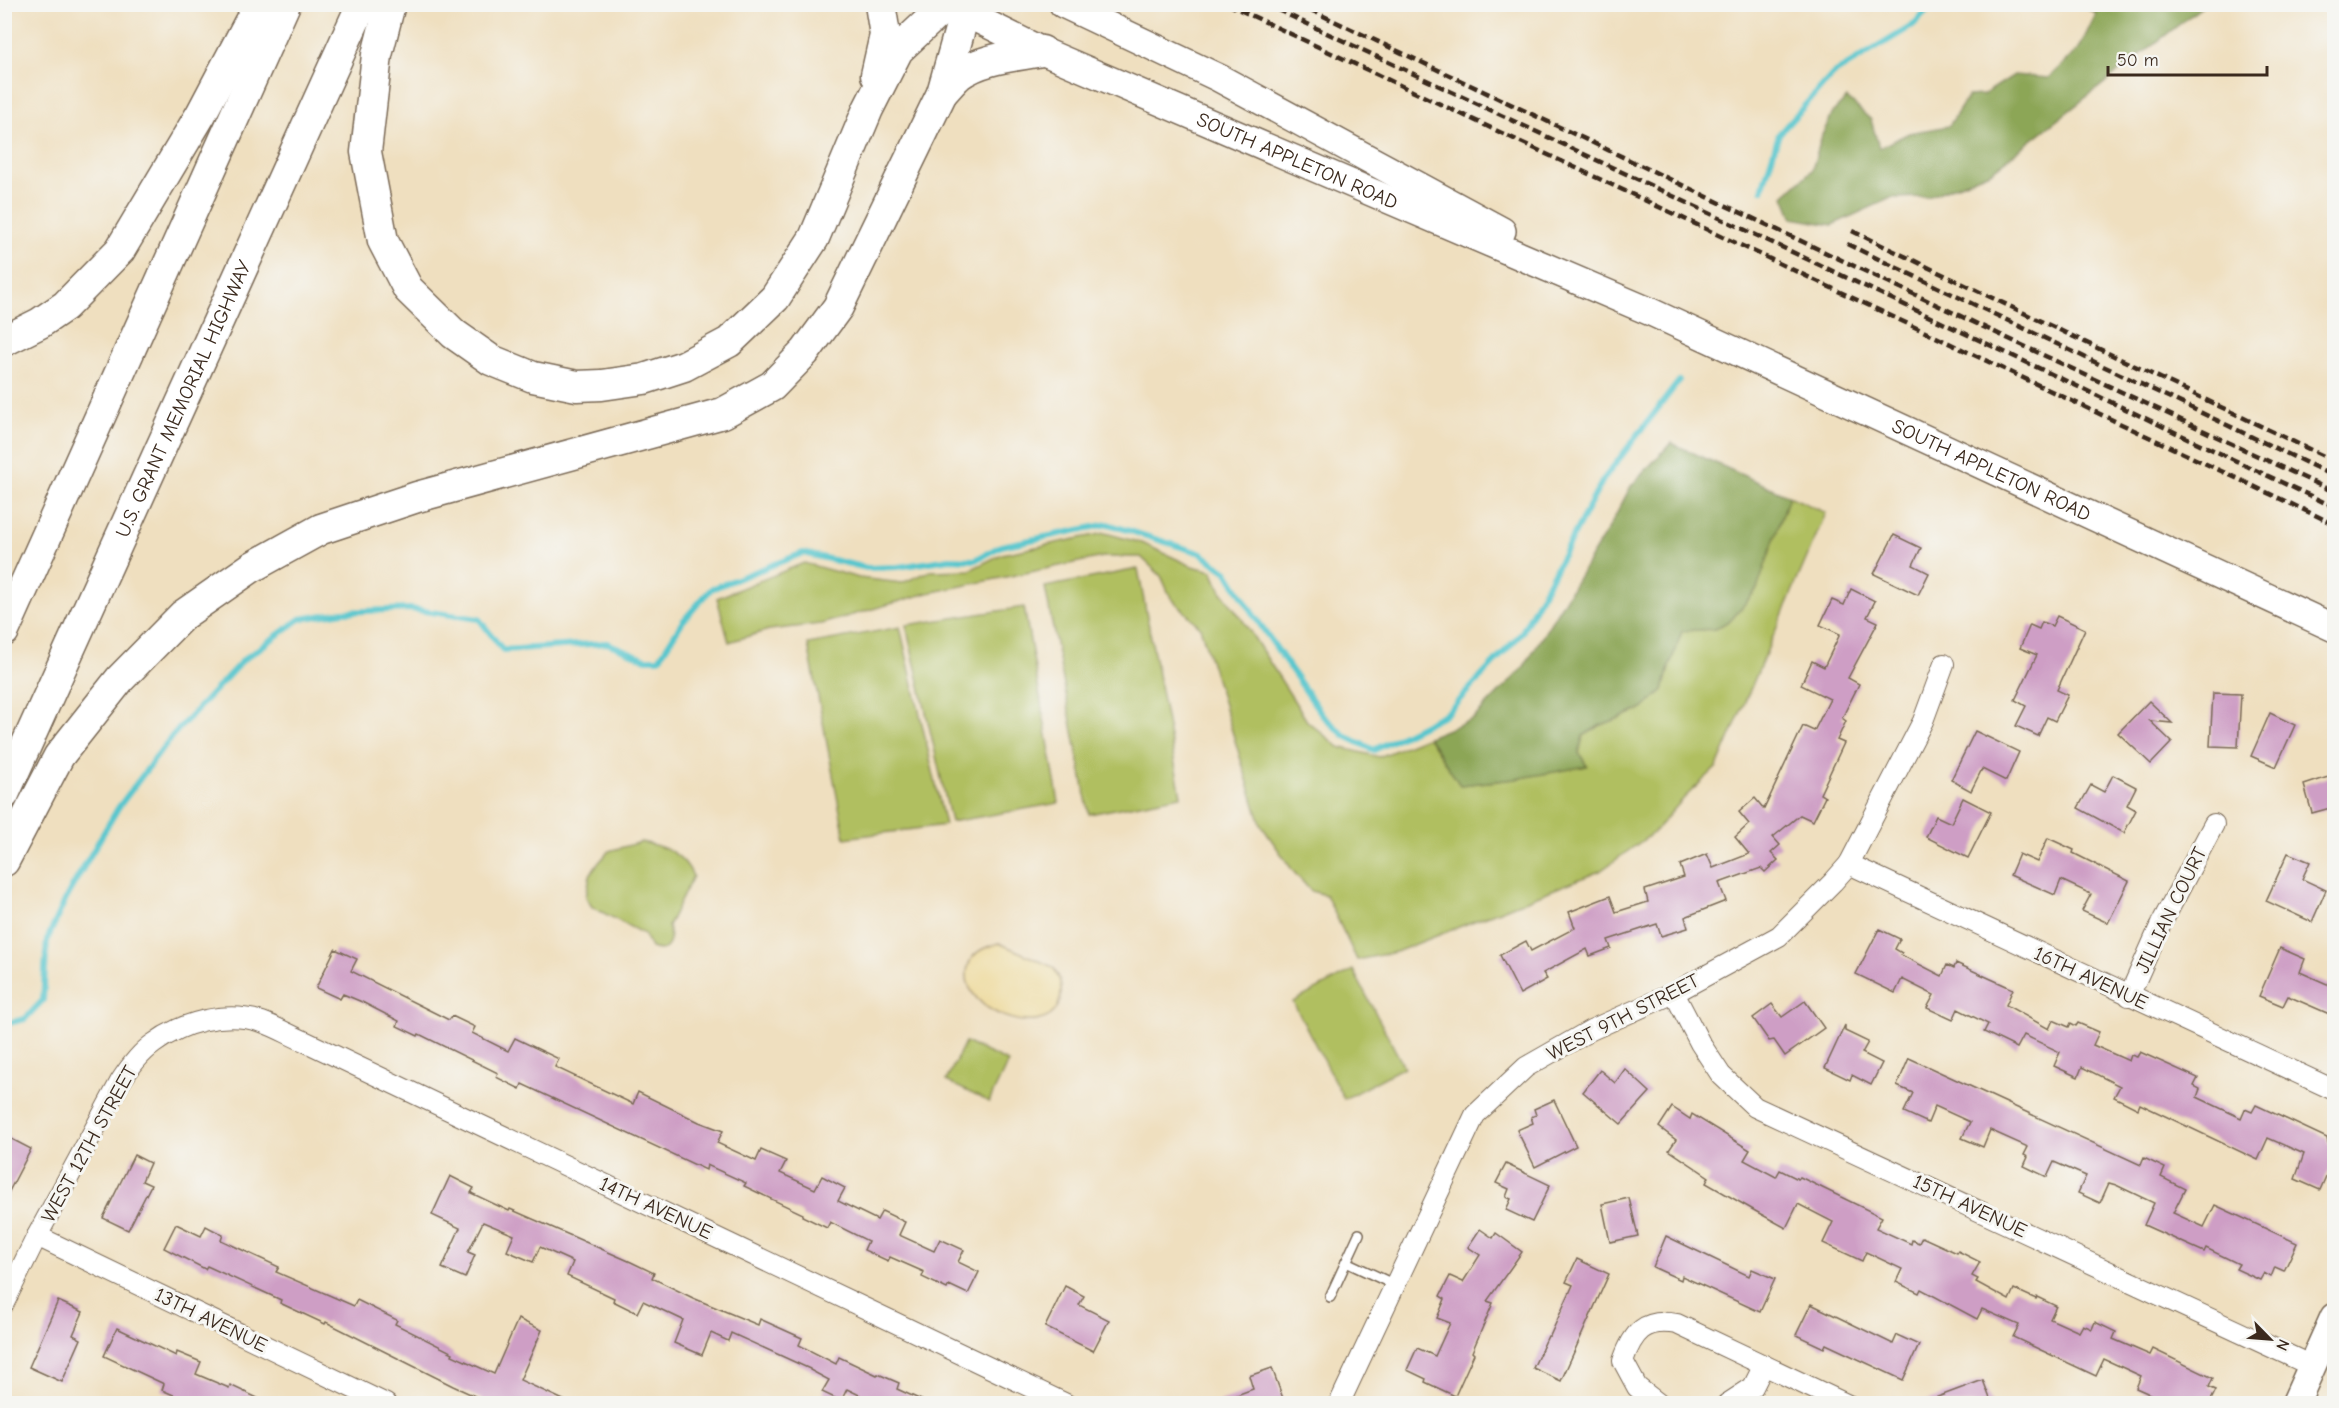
<svg xmlns="http://www.w3.org/2000/svg" width="2339" height="1408" viewBox="0 0 2339 1408" font-family="'Comic Neue',sans-serif">
  <style>
    .green { fill: #b0bf61; stroke: #767440; stroke-width: 1.5 }
    .forest { fill: #8ca657; stroke: #64683a; stroke-width: 1.5 }
    .sand { fill: #eeda9e; stroke: #94825e; stroke-width: 1.5 }
    .lines { fill: none; stroke-linecap: round; stroke-linejoin: round }
    .stream { stroke: #58c6cd; stroke-width: 6 }
    .building { fill: #ce9ec5 }
    .lane-casing { stroke: #7a6956; stroke-width: 12 }
    .street-casing { stroke: #7a6956; stroke-width: 22 }
    .secondary-casing { stroke: #7a6956; stroke-width: 30 }
    .primary-casing { stroke: #7a6956; stroke-width: 33 }
    .lane { stroke: #fff; stroke-width: 9 }
    .street { stroke: #fff; stroke-width: 20 }
    .secondary { stroke: #fff; stroke-width: 27 }
    .primary { stroke: #fff; stroke-width: 30 }
    .rail { stroke: #3b2a1e; stroke-width: 4.5; stroke-dasharray: 9 4.5; stroke-linecap: butt }
    .labels { text-anchor: middle; dominant-baseline: central; stroke-width: 6; stroke-linejoin: round; paint-order: stroke }
    .street-label { font-size: 20px; fill: #3b2a1e; stroke: #f6f6f2 }
  </style>
  <rect width="100%" height="100%" fill="#f6f6f2"/>
  <filter id="ink" filterUnits="userSpaceOnUse"><feTurbulence type="fractalNoise" baseFrequency=".0167" numOctaves="2"/><feDisplacementMap in="SourceGraphic" scale="12" xChannelSelector="R" yChannelSelector="G"/><feConvolveMatrix kernelMatrix="1 2 1 2 8 2 1 2 1" color-interpolation-filters="sRGB"/></filter>
  <filter id="wash" filterUnits="userSpaceOnUse"><feTurbulence type="fractalNoise" baseFrequency=".008" numOctaves="4" result="noise"/><feDisplacementMap in="SourceGraphic" scale="24" xChannelSelector="R" yChannelSelector="G"/><feGaussianBlur stdDeviation="1.35" result="paint"/><feColorMatrix in="noise" values="0 0 0 0 0 0 0 0 0 0 0 0 0 0 0 0 0 1.4 0 .05"/><feComposite in="paint" operator="in"/></filter>
  <g filter="url(#wash)">
    <rect width="100%" height="100%" fill="#efdfbf"/>
    <g class="green">
      <polygon points="1789,496 1826,513 1717,767 1685,797 1653,833 1600,871 1396,952 1357,960 1326,895 1311,891 1293,871 1261,825 1200,627 1171,598 1161,576 1141,557 1103,557 928,593 821,624 769,630 729,642 717,598 804,563 859,578 902,583 930,571 970,570 1002,554 1105,533 1142,543 1192,566 1212,571 1221,591 1242,619 1307,721 1339,747 1379,757 1428,737 1460,785 1515,779 1587,766 1579,753 1583,736 1599,726 1642,709 1663,690 1669,667 1682,631 1715,629 1732,619 1757,589"/>
      <polygon points="1138,569 1181,796 1089,814 1045,587"/>
      <polygon points="1024,607 1059,803 951,822 906,625"/>
      <polygon points="900,627 945,825 845,838 808,644"/>
      <path d="M641 842C664 846 683 853 693 876L668 926C672 941 670 955 651 948L644 934 592 907 586 897 590 875 595 867 609 851Z"/>
      <polygon points="1353,970 1404,1067 1344,1099 1293,1002"/>
      <polygon points="965,1042 1008,1062 989,1102 946,1081"/>
    </g>
    <g class="forest">
      <polygon points="2081,5 2204,5 1992,171 1928,197 1891,198 1832,225 1793,218 1784,196 1812,170 1822,135 1834,111 1847,98 1871,120 1879,148 1909,133 1949,126 1968,96 1983,95 2014,75 2048,78 2079,49 2096,14"/>
      <polygon points="1671,443 1789,496 1757,589 1732,619 1715,629 1682,631 1669,667 1663,690 1642,709 1599,726 1583,736 1579,753 1587,766 1515,779 1460,785 1428,737 1473,719 1523,668 1610,526 1631,486"/>
    </g>
    <path class="sand" d="M999 943 1053 967C1062 980 1064 992 1058 1006 1043 1040 962 1012 967 971 970 952 983 948 999 943Z"/>
    <g class="lines">
      <g class="stream">
        <polyline points="1762,190 1779,134 1833,74 1912,26 1934,4"/>
        <polyline points="4,1024 25,1019 43,1000 47,940 68,894 118,808 172,736 243,660 300,619 343,612 410,609 479,619 503,650 607,643 646,659 659,659 683,621 711,589 803,553 867,568 898,567 950,559 975,560 1001,546 1108,524 1200,553 1227,572 1253,614 1323,716 1345,736 1374,750 1447,713 1521,634 1603,480 1679,381"/>
      </g>
    </g>
    <g id="blocks">
      <g class="building">
        <polygon points="1894,535 1921,548 1913,565 1929,573 1918,595 1874,574"/>
        <polygon points="1851,589 1875,601 1867,617 1878,622 1848,678 1859,684 1842,718 1846,721 1837,740 1844,743 1820,794 1825,797 1813,821 1800,815 1773,837 1780,845 1771,853 1778,860 1765,872 1761,868 1719,883 1726,901 1685,917 1688,928 1661,936 1657,924 1608,940 1611,948 1590,956 1587,949 1543,973 1547,979 1520,994 1500,955 1526,941 1531,951 1575,928 1569,912 1610,896 1616,912 1648,902 1645,890 1684,877 1680,865 1707,854 1713,868 1749,854 1735,837 1749,824 1739,812 1755,798 1764,809 1803,726 1814,731 1830,699 1801,685 1812,661 1824,667 1840,634 1820,625 1832,600 1844,605"/>
        <polygon points="2057,616 2085,629 2057,690 2068,695 2055,721 2047,717 2038,736 2016,726 2026,706 2015,700 2037,655 2020,648 2030,625 2039,629 2042,622 2052,626"/>
        <polygon points="2213,693 2241,694 2238,747 2210,746"/>
        <polygon points="2149,701 2172,723 2150,721 2172,742 2151,764 2118,733"/>
        <polygon points="2270,713 2295,725 2276,767 2251,756"/>
        <polygon points="1975,731 2019,752 2006,781 1982,769 1971,791 1951,780"/>
        <polygon points="2113,775 2136,787 2127,805 2136,810 2124,833 2078,808 2091,785 2104,792"/>
        <polygon points="2334,775 2334,807 2312,813 2304,785"/>
        <polygon points="1963,798 1991,812 1968,858 1926,837 1936,816 1951,823"/>
        <polygon points="2048,838 2074,850 2073,853 2129,881 2108,923 2082,911 2091,894 2061,880 2055,895 2010,875 2019,854 2037,862"/>
        <polygon points="2288,853 2310,862 2302,879 2326,890 2312,922 2266,901"/>
        <polygon points="1879,929 1900,939 1895,949 1902,953 1901,955 1942,976 1947,965 1954,968 1956,963 2013,989 2006,1005 2049,1029 2053,1020 2069,1027 2071,1023 2076,1026 2078,1023 2099,1032 2093,1045 2129,1061 2131,1055 2137,1057 2140,1052 2198,1078 2194,1086 2200,1089 2197,1097 2241,1118 2245,1109 2252,1112 2256,1105 2327,1138 2328,1143 2334,1146 2334,1158 2320,1190 2295,1179 2304,1154 2268,1138 2258,1160 2140,1104 2138,1109 2114,1097 2120,1086 2082,1067 2078,1077 2054,1066 2060,1052 2024,1035 2017,1048 1984,1032 1988,1024 1958,1009 1953,1020 1927,1008 1934,995 1902,979 1895,993 1856,974"/>
        <polygon points="2280,948 2305,959 2300,972 2334,987 2334,1016 2288,996 2283,1006 2259,996"/>
        <polygon points="335,949 357,959 351,971 449,1020 452,1016 475,1027 472,1033 508,1051 515,1038 559,1059 555,1067 633,1104 638,1092 699,1122 723,1131 717,1143 756,1161 761,1150 786,1161 780,1173 815,1189 822,1176 845,1188 838,1201 877,1220 882,1211 905,1222 899,1235 934,1251 940,1239 964,1250 958,1262 979,1272 968,1294 949,1285 947,1289 922,1277 924,1272 890,1257 888,1261 864,1250 868,1241 830,1222 827,1228 802,1216 803,1214 744,1186 746,1183 707,1165 706,1170 522,1084 520,1089 496,1077 498,1073 419,1034 418,1036 397,1026 399,1021 362,1002 343,994 340,999 316,988"/>
        <polygon points="1805,1001 1824,1028 1785,1056 1774,1040 1769,1041 1753,1018 1772,1004 1782,1017"/>
        <polygon points="1845,1025 1845,1031 1868,1042 1862,1053 1882,1063 1871,1085 1852,1075 1850,1080 1825,1068"/>
        <polygon points="1909,1058 2141,1165 2144,1158 2165,1168 2161,1177 2185,1189 2173,1213 2204,1227 2215,1205 2297,1243 2284,1271 2275,1267 2271,1277 2264,1273 2260,1280 2236,1269 2239,1264 2206,1248 2204,1252 2144,1225 2154,1203 2116,1185 2109,1183 2100,1203 2078,1193 2086,1176 2054,1162 2047,1177 2024,1166 2028,1157 2024,1155 2028,1147 1990,1130 1983,1147 1962,1138 1970,1122 1935,1106 1928,1123 1904,1112 1913,1093 1897,1086"/>
        <polygon points="1625,1069 1650,1092 1621,1124 1583,1092 1600,1070 1615,1083"/>
        <polygon points="1554,1100 1576,1146 1535,1167 1517,1130 1533,1123 1531,1117 1536,1115 1534,1109"/>
        <polygon points="1672,1107 1690,1119 1692,1114 1750,1150 1744,1160 1776,1177 1780,1170 1798,1179 1800,1177 1882,1217 1876,1228 1911,1244 1912,1240 1919,1243 1922,1237 1957,1253 1958,1251 1980,1262 1972,1276 1978,1279 1976,1282 2009,1300 2014,1289 2036,1299 2037,1297 2056,1306 2050,1319 2079,1332 2083,1325 2092,1329 2095,1322 2116,1332 2113,1339 2150,1355 2153,1349 2213,1378 2209,1387 2216,1390 2209,1404 2172,1404 2136,1388 2141,1376 2104,1359 2096,1376 2013,1337 2019,1325 1982,1309 1977,1319 1921,1289 1919,1293 1896,1282 1902,1269 1866,1252 1862,1261 1823,1243 1833,1222 1798,1204 1786,1228 1757,1212 1706,1183 1709,1177 1669,1150 1676,1140 1659,1127"/>
        <polygon points="4,1135 31,1149 4,1201"/>
        <polygon points="134,1155 150,1163 142,1181 151,1185 128,1230 103,1218"/>
        <polygon points="1506,1164 1550,1185 1532,1222 1506,1210 1511,1199 1506,1197 1509,1189 1496,1183"/>
        <polygon points="450,1176 474,1188 471,1193 509,1211 510,1209 631,1262 654,1273 652,1278 693,1298 758,1325 760,1319 802,1338 799,1345 836,1364 839,1357 877,1375 878,1374 899,1383 897,1389 930,1404 878,1404 847,1389 841,1401 822,1392 829,1380 810,1370 810,1369 731,1333 728,1341 711,1333 702,1355 674,1343 683,1320 643,1301 637,1313 613,1301 614,1298 567,1276 573,1262 540,1247 533,1262 507,1251 514,1235 483,1222 468,1252 475,1255 465,1278 442,1268 460,1228 432,1215"/>
        <polygon points="1629,1198 1638,1236 1610,1242 1602,1204"/>
        <polygon points="176,1224 201,1236 206,1226 223,1235 221,1240 279,1267 276,1272 354,1306 357,1300 397,1320 395,1324 453,1353 452,1355 494,1374 518,1319 542,1330 520,1380 572,1404 492,1404 453,1386 326,1322 325,1324 280,1303 281,1300 207,1266 205,1269 164,1248"/>
        <polygon points="1480,1229 1493,1238 1496,1233 1522,1252 1487,1301 1493,1303 1472,1352 1474,1354 1455,1396 1425,1382 1426,1379 1407,1370 1417,1348 1435,1356 1450,1323 1437,1318 1445,1299 1440,1296 1450,1276 1463,1282 1480,1255 1468,1247"/>
        <polygon points="1666,1236 1749,1276 1752,1269 1775,1279 1760,1312 1682,1276 1681,1280 1653,1267"/>
        <polygon points="1577,1259 1609,1274 1561,1381 1533,1368 1548,1336 1550,1336 1573,1285 1566,1282"/>
        <polygon points="1065,1286 1084,1296 1079,1305 1109,1320 1093,1351 1045,1327"/>
        <polygon points="58,1301 83,1312 73,1335 81,1339 62,1382 29,1367"/>
        <polygon points="1811,1304 1893,1344 1897,1335 1919,1345 1903,1380 1826,1344 1824,1348 1796,1335"/>
        <polygon points="117,1328 176,1356 177,1352 201,1362 196,1374 229,1388 230,1385 270,1404 194,1404 162,1390 164,1384 104,1356"/>
        <polygon points="1272,1368 1285,1404 1220,1404 1220,1401 1253,1389 1249,1376"/>
        <polygon points="1983,1380 1992,1404 1924,1404 1924,1402"/>
      </g>
    </g>
  </g>
  <g filter="url(#ink)">
    <use href="#blocks" fill-opacity="0" stroke="#7a6956" stroke-width="1.5"/>
    <g class="lines">
      <g class="lane-casing">
        <g id="lane">
          <polyline points="1346,1262 1395,1285"/>
          <polyline points="1330,1297 1359,1234"/>
        </g>
      </g>
      <g class="street-casing">
        <g id="street">
          <polyline points="1849,864 2334,1090"/>
          <polyline points="1674,993 1700,1043 1721,1075 1755,1107 2312,1366"/>
          <polyline points="2129,996 2161,924 2214,824"/>
          <polyline points="37,1236 386,1404"/>
          <path d="M4 1303 37 1236 120 1082C129 1068 139 1054 153 1044 182 1022 226 1010 262 1022 276 1027 290 1035 304 1041L1066 1404"/>
          <polyline points="1339,1404 1475,1115 1526,1067 1591,1030 1674,993 1779,936 1833,882 1849,864 1923,721 1944,664"/>
          <path d="M1659 1404 1637 1387 1623 1361C1633 1332 1645 1318 1677 1324L1846 1404"/>
          <polyline points="1727,1404 1753,1387 1764,1365"/>
        </g>
      </g>
      <g class="secondary-casing">
        <g id="secondary">
          <path id="s1" d="M947 4 1042 51 1651 312 2334 628"/>
          <polyline points="1063,4 1219,78 1502,231"/>
          <polyline points="2295,1404 2334,1317"/>
        </g>
      </g>
      <g class="primary-casing">
        <g id="primary">
          <polyline points="390,4 377,55 366,152 383,241 408,289 454,334 491,360 533,377 577,386 602,385 644,379 684,366 729,342 775,298 814,238 868,109 898,50 947,4"/>
          <polyline points="876,75 885,35 880,4"/>
          <path d="M942 93C948 87 953 80 959 75 981 58 1016 56 1042 51"/>
          <polyline points="4,341 40,323 65,306 120,250 201,114 259,4"/>
          <polyline points="4,631 285,4"/>
          <path id="s2" d="M4 794 362 4"/>
          <polyline points="4,861 59,756 120,679 183,615 252,567 321,529 417,497 723,413 772,386 805,352 838,307 942,93 967,4"/>
        </g>
      </g>
      <use href="#lane" class="lane"/>
      <use href="#street" class="street"/>
      <use href="#secondary" class="secondary"/>
      <use href="#primary" class="primary"/>
      <g class="rail">
        <polyline points="1227,4 2334,524"/>
        <polyline points="1265,4 2334,507"/>
        <polyline points="1298,4 2334,492"/>
        <polyline points="1852,231 2334,461"/>
        <polyline points="1847,244 2334,476"/>
      </g>
    </g>
  </g>
  <g class="labels">
    <g class="street-label">
      <text stroke="none"><textPath href="#s1" startOffset="384">SOUTH APPLETON ROAD</textPath></text>
      <text stroke="none"><textPath href="#s2" startOffset="434">U.S. GRANT MEMORIAL HIGHWAY</textPath></text>
      <text stroke="none"><textPath href="#s1" startOffset="1144">SOUTH APPLETON ROAD</textPath></text>
      <text transform="translate(2171 910) rotate(-64)">JILLIAN COURT</text>
      <text transform="translate(2091 978) rotate(25)">16TH AVENUE</text>
      <text transform="translate(1623 1017) rotate(-27)">WEST 9TH STREET</text>
      <text transform="translate(89 1144) rotate(-61)">WEST 12TH STREET</text>
      <text transform="translate(1970 1206) rotate(25)">15TH AVENUE</text>
      <text transform="translate(656 1208) rotate(25)">14TH AVENUE</text>
      <text transform="translate(211 1320) rotate(26)">13TH AVENUE</text>
    </g>
  </g>
  <rect width="2339" height="1408" fill="none" stroke="#f6f6f2" stroke-width="24"/>
  <g transform="translate(2270 1339) rotate(115)" stroke="#f6f6f2" stroke-width="4.5" paint-order="stroke">
  <path d="M0-4.5L10 22L0 15L-10 22Z" fill="#3b2a1e"/>
  <text y="-9" font-size="16" font-weight="bold" text-anchor="middle" fill="#3b2a1e">N</text>
  </g>
  <path d="M2108 66v9h159v-9" fill="none" stroke="#3b2a1e" stroke-width="3"/>
  <text x="2117" y="66" font-size="18" fill="#3b2a1e" stroke="#f6f6f2" stroke-width="4.5" paint-order="stroke">50 m</text>
</svg>
